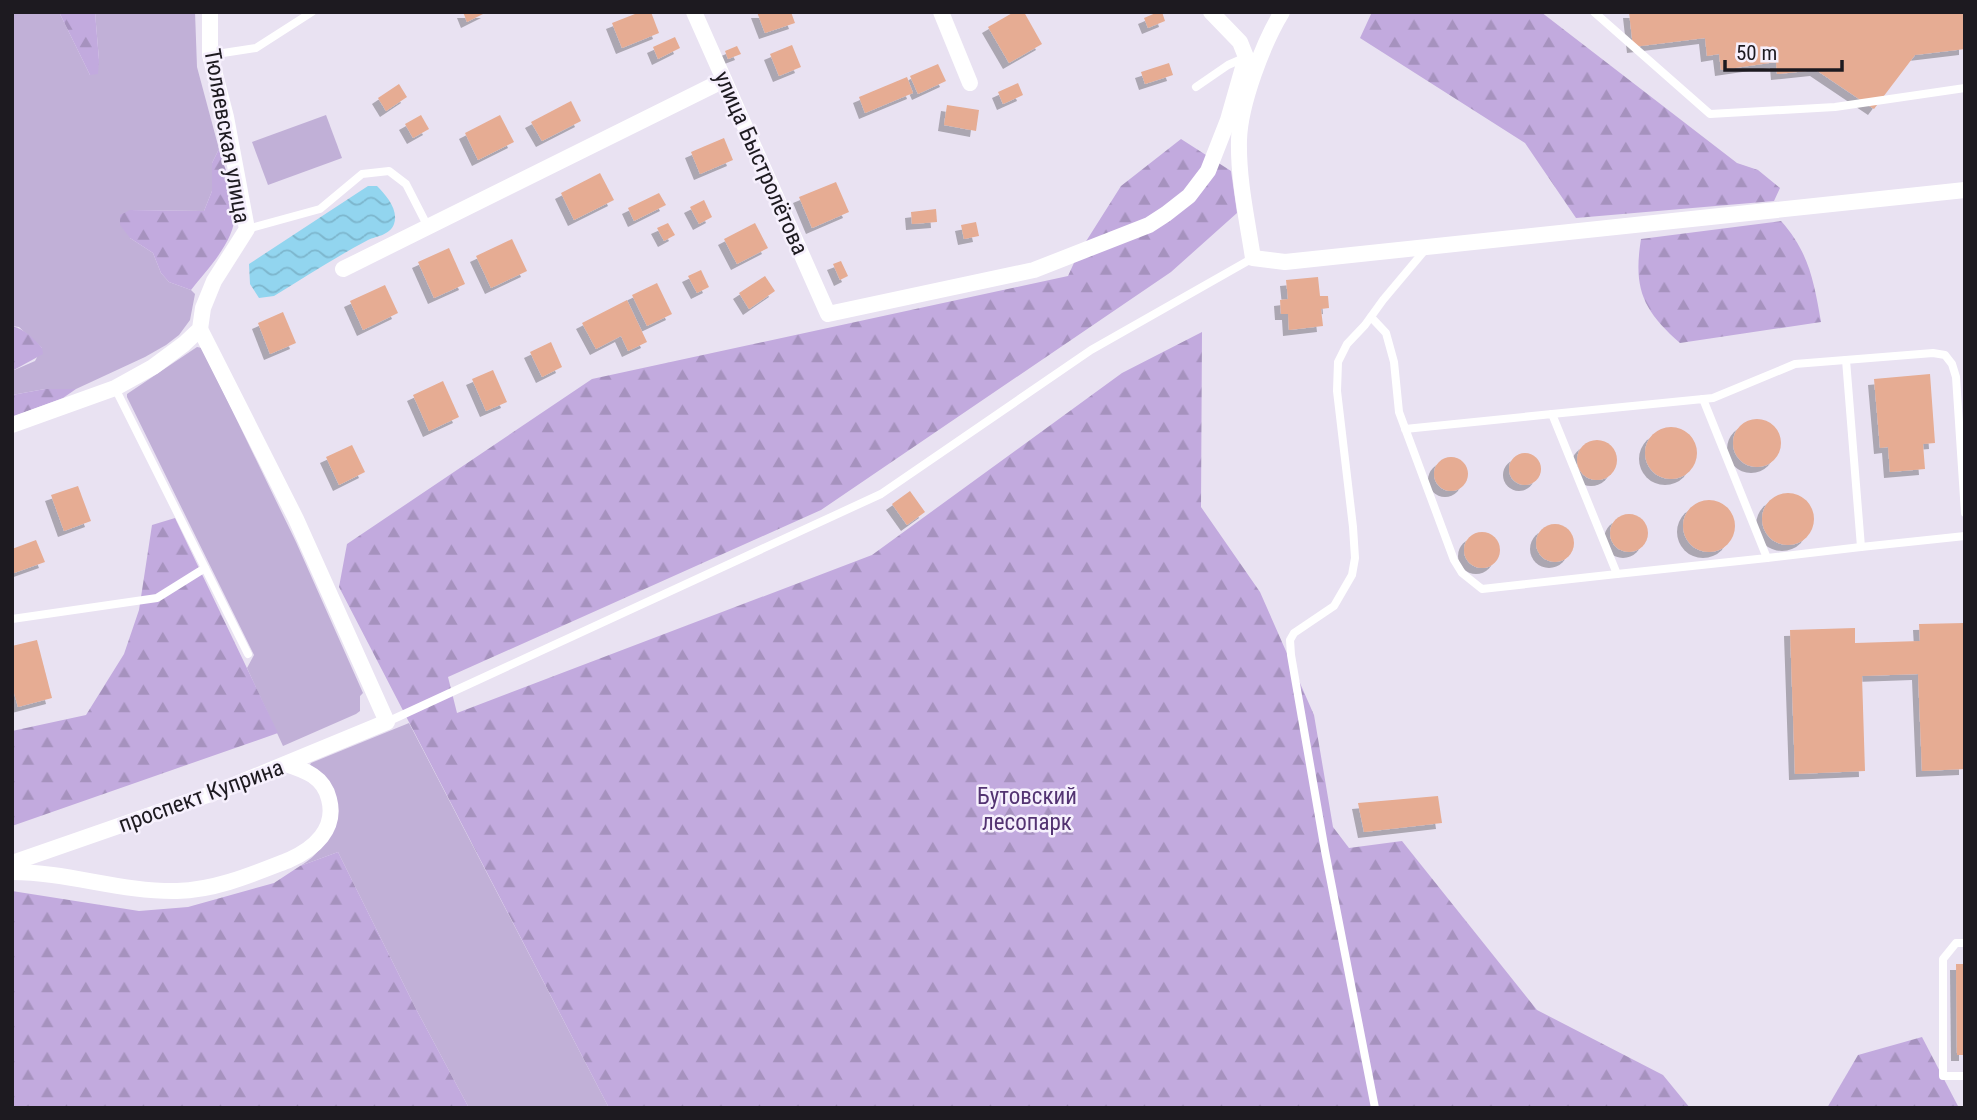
<svg xmlns="http://www.w3.org/2000/svg" width="1977" height="1120" viewBox="0 0 1977 1120" font-family="'Roboto Condensed',sans-serif">
  <style>
    .green { fill: #c1b0d7 }
    .forest { fill: url(#forest-firs) }
    .water { fill: url(#water-waves) }
    .building { fill: #e6ac93; filter: url(#shadow) }
    .lines { fill: none; stroke-linecap: round; stroke-linejoin: round }
    .service { stroke: #fff; stroke-width: 8 }
    .minor { stroke: #fff; stroke-width: 16 }
    .labels { text-anchor: middle; dominant-baseline: central; stroke-width: 5; stroke-linejoin: round; paint-order: stroke }
    .street-label { font-size: 23px; fill: #1d1a20; stroke: #f6f0fd }
    .park-label { font-size: 23px; fill: #533372; stroke: #f6f0fd }
  </style>
  <defs>
    <pattern id="forest-firs" width="22" height="20" patternUnits="userSpaceOnUse" patternTransform="scale(1.75)"><rect width="22" height="20" fill="#c2aade"/><path d="M5 1l3.5 6h-7zM16 11l3.5 6h-7z" fill="#a692be"/></pattern>
    <pattern id="water-waves" width="16" height="10" patternUnits="userSpaceOnUse" patternTransform="scale(1.75)"><rect width="16" height="10" fill="#92d5ef"/><path d="M0 5q4-4 8 0t8 0" fill="none" stroke="#7db6cd"/></pattern>
    <filter id="shadow"><feDropShadow dx="-6" dy="6" stdDeviation="0" flood-color="#0004"/></filter>
  </defs>
  <rect width="100%" height="100%" fill="#e9e2f2"/>
  <g class="green">
    <polygon points="12,12 59,12 90,75 99,60 95,12 195,12 197,67 219,149 212,163 212,191 204,211 131,210 130,238 153,253 161,273 169,282 191,290 195,294 190,320 179,335 166,345 145,357 76,389 45,389 12,395 12,371 35,361 42,348 19,327 12,326"/>
    <polygon points="326,115 342,158 268,185 252,142"/>
    <polygon points="197,347 202,348 296,542 363,693 360,696 360,711 356,714 283,746 247,668 254,655 127,397 127,394"/>
    <path d="M409 723 609 1108H469L415 1007 338 852 300 866C319 855 327 841 333 820L309 767 311 763Z"/>
  </g>
  <g class="forest">
    <polygon points="59,12 95,12 99,60 98,74 90,75"/>
    <polygon points="1372,12 1541,12 1737,163 1758,170 1780,188 1774,201 1576,218 1525,143 1360,38"/>
    <polygon points="1181,139 1231,171 1237,213 1171,272 821,510 448,677 457,713 872,555 1122,373 1202,332 1201,507 1260,592 1314,715 1333,827 1349,848 1402,841 1537,1010 1663,1075 1690,1108 609,1108 339,587 347,544 592,379 1068,276 1078,254 1121,186"/>
    <path d="M219 149C224 167 234 189 235 208 238 239 208 268 191 290L169 282 161 273 153 253 130 238 120 225V215L130 210 204 211 212 191V163Z"/>
    <path d="M1781 221C1809 252 1814 282 1821 322L1680 343C1643 310 1633 289 1641 239Z"/>
    <path d="M12 326C25 329 34 339 42 348L43 354 12 371Z"/>
    <polygon points="45,389 76,389 63,398 12,417 12,395"/>
    <polygon points="175,518 278,733 12,826 12,731 86,715 124,654 139,610 152,525"/>
    <polygon points="338,852 415,1007 469,1108 12,1108 12,891 139,911 188,907 274,883 300,866"/>
    <polygon points="1922,1037 1959,1108 1827,1108 1858,1055"/>
  </g>
  <path class="water" d="M368 186H377C386 195 399 210 394 224 390 235 377 236 368 240 336 257 305 277 274 296L259 298 250 284 249 264Z"/>
  <g class="building">
    <polygon points="463,12 487,12 467,22"/>
    <polygon points="640,12 651,12 659,33 622,48 612,23"/>
    <polygon points="757,12 791,12 795,23 765,33"/>
    <polygon points="1014,12 1024,12 1042,44 1009,63 988,27"/>
    <polygon points="1158,12 1162,12 1165,21 1148,28 1144,18"/>
    <polygon points="1629,12 1965,12 1965,49 1915,55 1874,109 1816,70 1777,74 1776,62 1721,70 1719,54 1707,56 1705,38 1633,47"/>
    <polygon points="675,37 680,48 658,59 653,47"/>
    <polygon points="792,45 801,67 779,76 770,54"/>
    <polygon points="737,46 741,54 728,59 725,51"/>
    <polygon points="1169,63 1173,75 1145,84 1141,72"/>
    <polygon points="938,64 946,81 918,94 910,76"/>
    <polygon points="907,77 913,93 865,113 859,97"/>
    <polygon points="1018,83 1023,95 1003,104 998,92"/>
    <polygon points="399,84 407,97 386,111 378,98"/>
    <polygon points="571,101 581,121 542,141 531,122"/>
    <polygon points="947,105 979,110 976,131 944,125"/>
    <polygon points="421,115 429,129 413,138 405,124"/>
    <polygon points="500,115 514,142 478,160 465,133"/>
    <polygon points="724,138 733,160 700,174 691,152"/>
    <polygon points="600,173 614,200 574,220 561,193"/>
    <polygon points="836,182 849,212 812,228 799,197"/>
    <polygon points="659,193 666,205 634,221 628,208"/>
    <polygon points="704,200 712,217 699,224 690,207"/>
    <polygon points="936,209 937,222 912,224 911,212"/>
    <polygon points="976,222 979,236 964,239 961,225"/>
    <polygon points="668,223 675,235 664,241 657,228"/>
    <polygon points="755,223 768,248 737,264 724,239"/>
    <polygon points="512,239 527,271 491,288 476,256"/>
    <polygon points="449,248 465,284 434,298 418,262"/>
    <polygon points="841,261 848,276 840,280 833,264"/>
    <polygon points="701,270 709,287 697,293 688,276"/>
    <polygon points="765,276 775,291 749,309 739,293"/>
    <polygon points="1318,277 1320,296 1328,296 1329,308 1321,309 1323,326 1289,330 1288,314 1281,314 1280,300 1288,299 1286,280"/>
    <polygon points="657,283 672,314 647,326 632,295"/>
    <polygon points="385,285 398,313 363,330 350,301"/>
    <polygon points="627,300 647,342 628,351 621,336 596,349 582,323"/>
    <polygon points="283,312 296,343 270,354 258,323"/>
    <polygon points="551,342 562,367 542,377 530,352"/>
    <polygon points="493,370 507,402 486,411 472,379"/>
    <polygon points="1930,374 1935,443 1923,444 1925,469 1890,472 1888,447 1880,448 1874,379"/>
    <polygon points="443,381 459,417 429,431 413,395"/>
    <circle cx="1757" cy="443" r="24"/>
    <circle cx="1671" cy="453" r="26"/>
    <circle cx="1597" cy="460" r="20"/>
    <polygon points="352,445 365,472 339,485 326,457"/>
    <circle cx="1525" cy="469" r="16"/>
    <circle cx="1451" cy="474" r="17"/>
    <polygon points="78,486 91,521 64,531 51,495"/>
    <polygon points="910,491 925,512 907,525 892,504"/>
    <circle cx="1788" cy="519" r="26"/>
    <circle cx="1709" cy="526" r="26"/>
    <circle cx="1629" cy="533" r="19"/>
    <circle cx="1555" cy="543" r="19"/>
    <circle cx="1482" cy="550" r="18"/>
    <polygon points="36,540 45,562 14,573 12,549"/>
    <polygon points="1965,623 1965,769 1922,771 1918,674 1862,676 1865,771 1795,774 1790,630 1855,628 1855,643 1920,641 1919,624"/>
    <polygon points="37,640 52,698 18,707 12,686 12,646"/>
    <polygon points="1438,796 1442,823 1364,832 1358,803"/>
    <polygon points="1956,964 1965,964 1965,1055 1957,1055"/>
  </g>
  <g class="lines">
    <g class="service">
      <polyline points="1594,12 1710,114 1835,107 1965,88"/>
      <polyline points="210,55 256,48 312,12"/>
      <polyline points="1196,87 1228,65 1244,58"/>
      <polyline points="247,229 320,209 362,174 389,171 406,184 428,227"/>
      <polyline points="1371,317 1386,333 1394,362 1399,412 1454,560 1462,573 1482,589 1617,574 1552,414 1405,429"/>
      <polyline points="115,388 248,654"/>
      <polyline points="1703,399 1713,398 1795,364 1933,353 1945,355 1952,364 1956,377 1965,513"/>
      <polyline points="1552,414 1703,399 1767,558 1617,574"/>
      <polyline points="1861,547 1965,536"/>
      <polyline points="1767,558 1861,547 1846,360"/>
      <polyline points="12,619 157,598 205,568"/>
      <polyline points="387,722 881,494 1091,350 1253,258"/>
      <polyline points="1965,943 1956,943 1943,959 1943,1076 1965,1076"/>
      <polyline points="1375,1108 1325,851 1291,655 1290,640 1294,633 1334,606 1352,575 1355,558 1353,527 1337,391 1338,362 1347,344 1365,325 1383,300 1425,250"/>
    </g>
    <g class="minor">
      <polyline points="694,12 828,314 1034,270 1149,225 1166,214 1189,196 1208,171 1228,120 1246,57 1240,42 1211,12"/>
      <polyline points="941,12 970,83"/>
      <path d="M1282 12C1263 43 1240 104 1239 140 1238 179 1247 219 1253 258L1285 262 1965 190"/>
      <polyline points="343,269 724,80"/>
      <polyline points="12,425 115,388 153,367 184,344 200,329 203,308 214,281 247,229 226,117 210,55 210,12"/>
      <polyline points="12,863 222,790 387,722 296,519 200,329"/>
      <path d="M12 872C68 872 121 892 177 891 216 890 253 874 289 860 314 849 337 829 329 799 324 777 305 770 286 764"/>
    </g>
  </g>
  <g class="labels">
    <g class="street-label">
      <text transform="translate(227 136) rotate(80)">Тюляевская улица</text>
      <text transform="translate(761 163) rotate(66)">улица Быстролётова</text>
      <text transform="translate(201 796) rotate(-20)">проспект Куприна</text>
    </g>
    <g class="park-label">
      <text x="1027" y="796">Бутовский<tspan x="1027" dy="26">лесопарк</tspan></text>
    </g>
  </g>
  <rect width="1977" height="1120" fill="none" stroke="#1d1a20" stroke-width="28"/>
  <path d="M1725 60v10h117v-10" fill="none" stroke="#1d1a20" stroke-width="3.5"/>
  <text x="1736" y="60" font-size="21" fill="#1d1a20" stroke="#f6f0fd" stroke-width="5" paint-order="stroke">50 m</text>
</svg>
